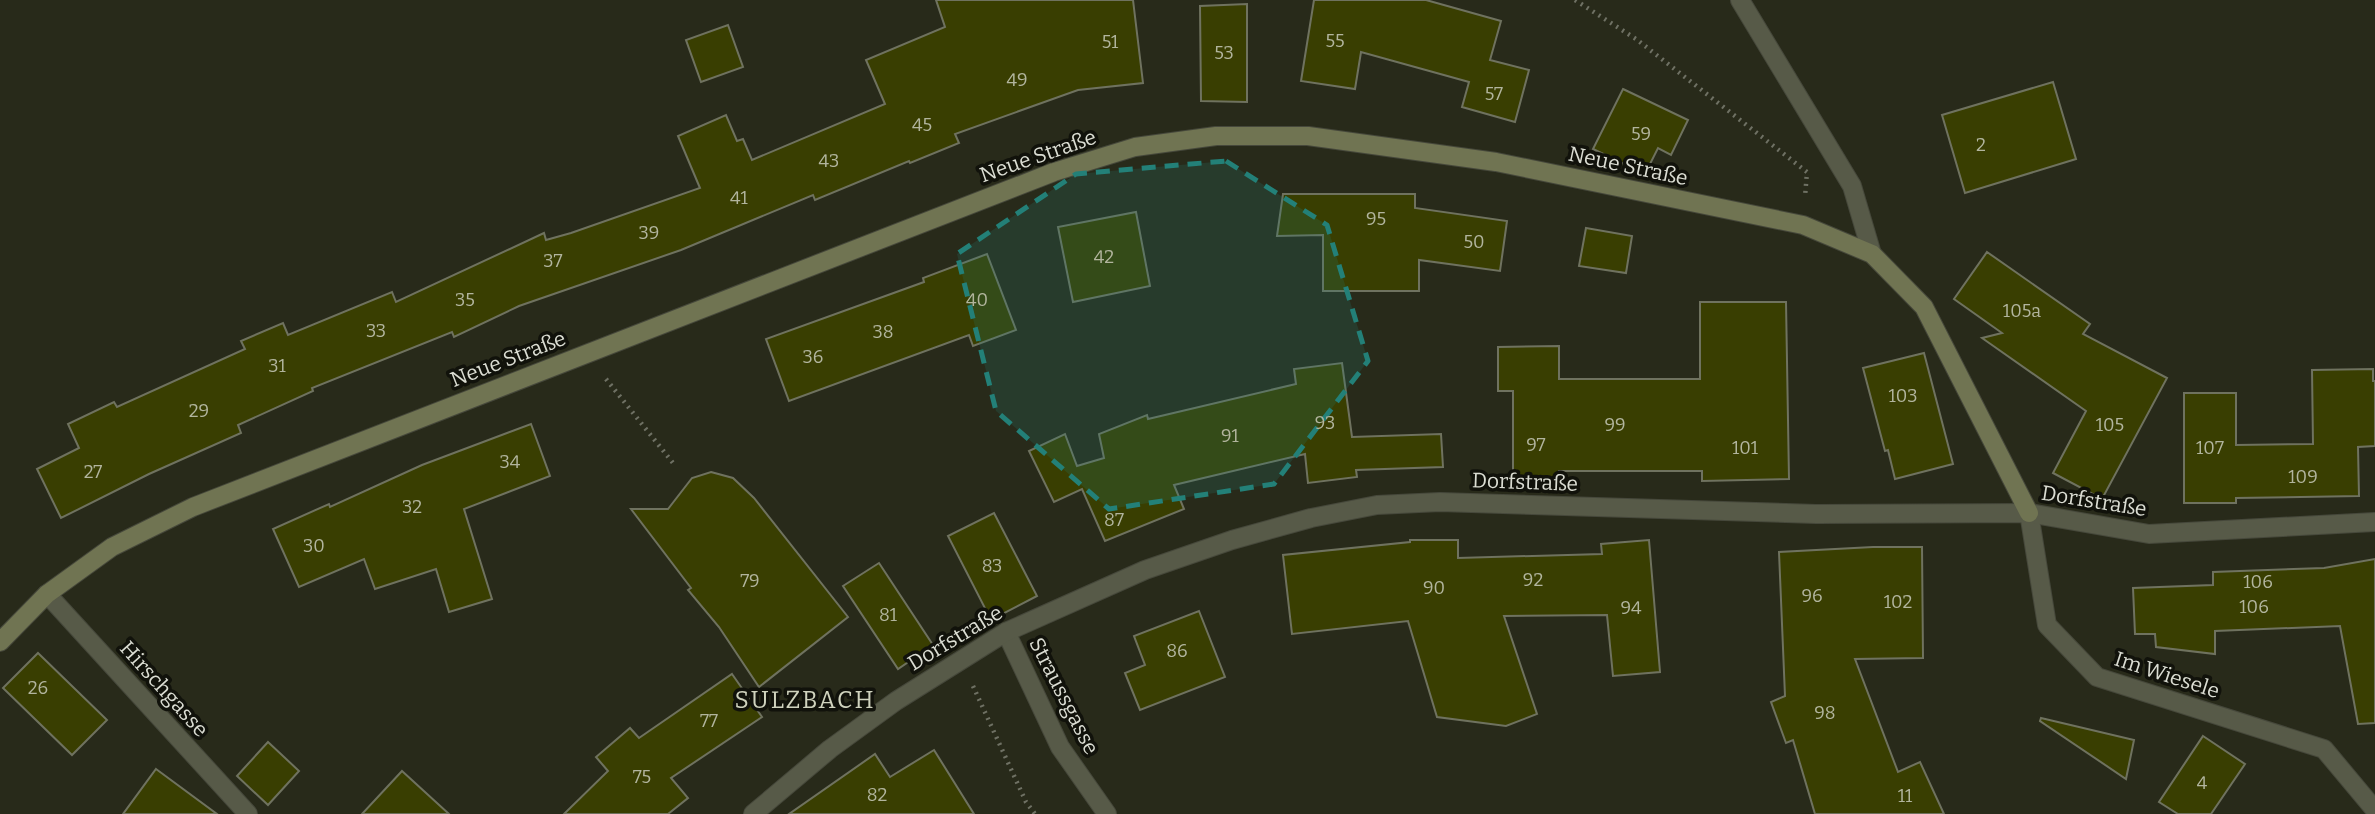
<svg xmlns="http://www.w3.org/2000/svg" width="2375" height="814" viewBox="0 0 2375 814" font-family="Bitter,serif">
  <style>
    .building { fill: #393e01; stroke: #6f725f; stroke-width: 2 }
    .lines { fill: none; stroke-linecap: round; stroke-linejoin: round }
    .street-casing { stroke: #46483b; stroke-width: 20 }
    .secondary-casing { stroke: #46483b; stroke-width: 20 }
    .path { stroke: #6f7164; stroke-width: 4.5; stroke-dasharray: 2 5; stroke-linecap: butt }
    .street { stroke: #575a48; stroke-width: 18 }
    .secondary { stroke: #707452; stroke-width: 18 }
    .marked { fill: #238078; fill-opacity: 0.2; stroke: #238078; stroke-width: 5; stroke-dasharray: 14 9; stroke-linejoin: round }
    .labels { text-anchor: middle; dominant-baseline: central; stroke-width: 7; stroke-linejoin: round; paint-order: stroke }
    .number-label { font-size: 18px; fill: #b2b59e }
    .street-label { font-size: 21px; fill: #dbddd3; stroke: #11120b }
    .quarter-label { font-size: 24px; letter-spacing: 2px; fill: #d0d3be; stroke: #11120b }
  </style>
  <rect width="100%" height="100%" fill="#282a1a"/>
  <g class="building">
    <polygon points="936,0 1133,0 1143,83 1078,90 955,134 959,143 910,163 909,161 815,200 813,195 681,250 519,306 454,337 452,332 312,388 313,391 238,425 241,433 149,474 61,518 37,469 79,448 68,424 114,402 117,407 245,349 241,341 283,323 288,335 392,292 396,302 544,233 546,240 571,233 700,188 678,136 726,115 737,141 743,139 752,160 885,104 866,60 945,27"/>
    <polygon points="1314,0 1426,0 1501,21 1490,60 1529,70 1515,122 1462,107 1469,82 1361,52 1355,89 1301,81"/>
    <polygon points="1247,4 1247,102 1201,101 1200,6"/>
    <polygon points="728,25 743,67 701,82 686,40"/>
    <polygon points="2053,82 2076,159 1965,193 1942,115"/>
    <polygon points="1623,89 1688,120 1671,155 1658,148 1645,174 1593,149"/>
    <polygon points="1283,194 1415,194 1415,208 1507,221 1500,271 1419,260 1419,291 1323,291 1323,235 1277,236"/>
    <polygon points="1136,212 1150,286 1073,302 1058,227"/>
    <polygon points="1586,228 1632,236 1626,273 1579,266"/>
    <polygon points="1987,252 2090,324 2083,334 2167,378 2102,499 2053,473 2086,411 1982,338 2002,333 1954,299"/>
    <polygon points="987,254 1016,330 973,346 969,335 789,401 766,339 924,282 923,278"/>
    <polygon points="1700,302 1786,302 1789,479 1702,481 1702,471 1559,471 1559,478 1513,478 1513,391 1498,391 1498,347 1559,346 1559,379 1700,379"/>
    <polygon points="1924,353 1953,464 1895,479 1888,450 1885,451 1863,368"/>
    <polygon points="1342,363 1352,437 1441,434 1443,467 1356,470 1357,477 1308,483 1305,454 1174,485 1184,509 1105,541 1082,489 1054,502 1029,451 1065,434 1077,466 1104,458 1099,434 1147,415 1148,419 1296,384 1294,369"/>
    <polygon points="2373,369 2373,381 2375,381 2375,446 2358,447 2359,496 2236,498 2236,503 2184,503 2184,393 2236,393 2236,445 2313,444 2312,370"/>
    <polygon points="531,424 550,476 464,509 492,599 449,612 436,569 375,589 364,559 299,587 273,529 329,504 330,507 422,465"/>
    <polygon points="711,472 733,478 754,498 848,617 759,687 719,627 688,590 691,588 631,509 668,509 692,478"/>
    <polygon points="994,513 1037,596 991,620 948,536"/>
    <polygon points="1410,540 1458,540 1458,558 1602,554 1601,544 1649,540 1660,672 1613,676 1607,615 1504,616 1537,714 1506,726 1437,717 1408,621 1292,634 1283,555 1410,542"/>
    <polygon points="1873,547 1922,547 1923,658 1855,659 1898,772 1920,762 1944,814 1815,814 1793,740 1786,743 1771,702 1785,696 1779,552"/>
    <polygon points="2375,559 2375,723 2358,724 2340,626 2215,631 2215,654 2156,647 2155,634 2135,634 2133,588 2213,585 2213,572 2324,568"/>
    <polygon points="879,563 933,645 898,669 843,586"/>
    <polygon points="1199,611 1225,677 1140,710 1125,673 1145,665 1134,636"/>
    <polygon points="38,653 107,720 72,755 3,688"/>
    <polygon points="732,674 762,717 671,778 688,798 668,814 564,814 608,771 596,757 630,728 639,738"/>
    <polygon points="2041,718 2134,740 2126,779 2040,721"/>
    <polygon points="2203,736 2245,764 2211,814 2178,814 2159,802"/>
    <polygon points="268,742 299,771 268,805 237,776"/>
    <polygon points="934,750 974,814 789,814 875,754 890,777"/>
    <polygon points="156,769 217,814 123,814"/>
    <polygon points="402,771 449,814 362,814"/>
  </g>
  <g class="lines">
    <g class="street-casing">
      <g id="street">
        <polyline points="1740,0 1852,186 1872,254"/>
        <polyline points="2029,513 2047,625 2097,677 2324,749 2375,810"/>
        <polyline points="47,594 248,814"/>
        <polyline points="1006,632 1060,747 1107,814"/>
        <polyline points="753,814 830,749 896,701 1006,632 1145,570 1232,540 1311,518 1377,505 1440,502 1816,514 2029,513 2149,534 2375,522"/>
      </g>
    </g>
    <g class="secondary-casing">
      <polyline id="secondary" points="0,642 47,594 112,547 193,507 1054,172 1135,147 1216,136 1308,136 1496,162 1803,225 1872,254 1924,307 2029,513"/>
    </g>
    <g class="path">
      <polyline points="1575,0 1636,39 1807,172 1805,197"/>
      <polyline points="606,379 673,463"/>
      <polyline points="973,686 1026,802 1035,814"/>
    </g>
    <use href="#street" class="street"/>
    <use href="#secondary" class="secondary"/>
  </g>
  <path class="marked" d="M1226 161 1327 225 1368 361 1274 484 1109 509 996 411 957 254 1076 174Z"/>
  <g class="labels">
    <g class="number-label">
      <text x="1335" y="41">55</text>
      <text x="1110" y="42">51</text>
      <text x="1224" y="53">53</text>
      <text x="1017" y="80">49</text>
      <text x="1494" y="94">57</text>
      <text x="922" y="125">45</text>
      <text x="1641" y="134">59</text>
      <text x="1981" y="145">2</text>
      <text x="829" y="161">43</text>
      <text x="739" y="198">41</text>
      <text x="1376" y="219">95</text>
      <text x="649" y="233">39</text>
      <text x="1474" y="242">50</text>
      <text x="1104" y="257">42</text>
      <text x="553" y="261">37</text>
      <text x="465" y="300">35</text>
      <text x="977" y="300">40</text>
      <text x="2022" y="311">105a</text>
      <text x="376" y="331">33</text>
      <text x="883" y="332">38</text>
      <text x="813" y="357">36</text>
      <text x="277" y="366">31</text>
      <text x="1903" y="396">103</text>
      <text x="199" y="411">29</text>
      <text x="1325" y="423">93</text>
      <text x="1615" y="425">99</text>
      <text x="2110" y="425">105</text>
      <text x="1230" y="436">91</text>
      <text x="1536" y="445">97</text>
      <text x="1745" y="448">101</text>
      <text x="2210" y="448">107</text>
      <text x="510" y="462">34</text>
      <text x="93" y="472">27</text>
      <text x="2303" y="477">109</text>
      <text x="412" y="507">32</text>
      <text x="1114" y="520">87</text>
      <text x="314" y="546">30</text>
      <text x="992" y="566">83</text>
      <text x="1533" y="580">92</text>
      <text x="750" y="581">79</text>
      <text x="2258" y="582">106</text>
      <text x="1434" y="588">90</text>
      <text x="1812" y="596">96</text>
      <text x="1898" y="602">102</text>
      <text x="2254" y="607">106</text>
      <text x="1631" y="608">94</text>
      <text x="888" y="615">81</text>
      <text x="1177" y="651">86</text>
      <text x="38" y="688">26</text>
      <text x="1825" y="713">98</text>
      <text x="709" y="721">77</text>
      <text x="642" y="777">75</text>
      <text x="2202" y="783">4</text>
      <text x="877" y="795">82</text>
      <text x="1905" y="796">11</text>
    </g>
    <g class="street-label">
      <text transform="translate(1038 156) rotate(-19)">Neue Straße</text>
      <text transform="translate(1628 166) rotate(12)">Neue Straße</text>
      <text transform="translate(508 359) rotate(-21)">Neue Straße</text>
      <text transform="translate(1525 482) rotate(2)">Dorfstraße</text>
      <text transform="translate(2094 501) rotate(9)">Dorfstraße</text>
      <text transform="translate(955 638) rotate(-31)">Dorfstraße</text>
      <text transform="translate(2167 675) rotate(18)">Im Wiesele</text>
      <text transform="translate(164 689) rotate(48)">Hirschgasse</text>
      <text transform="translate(1064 696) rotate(63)">Straussgasse</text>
    </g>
    <g class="quarter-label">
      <text x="805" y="700">SULZBACH</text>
    </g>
  </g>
</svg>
